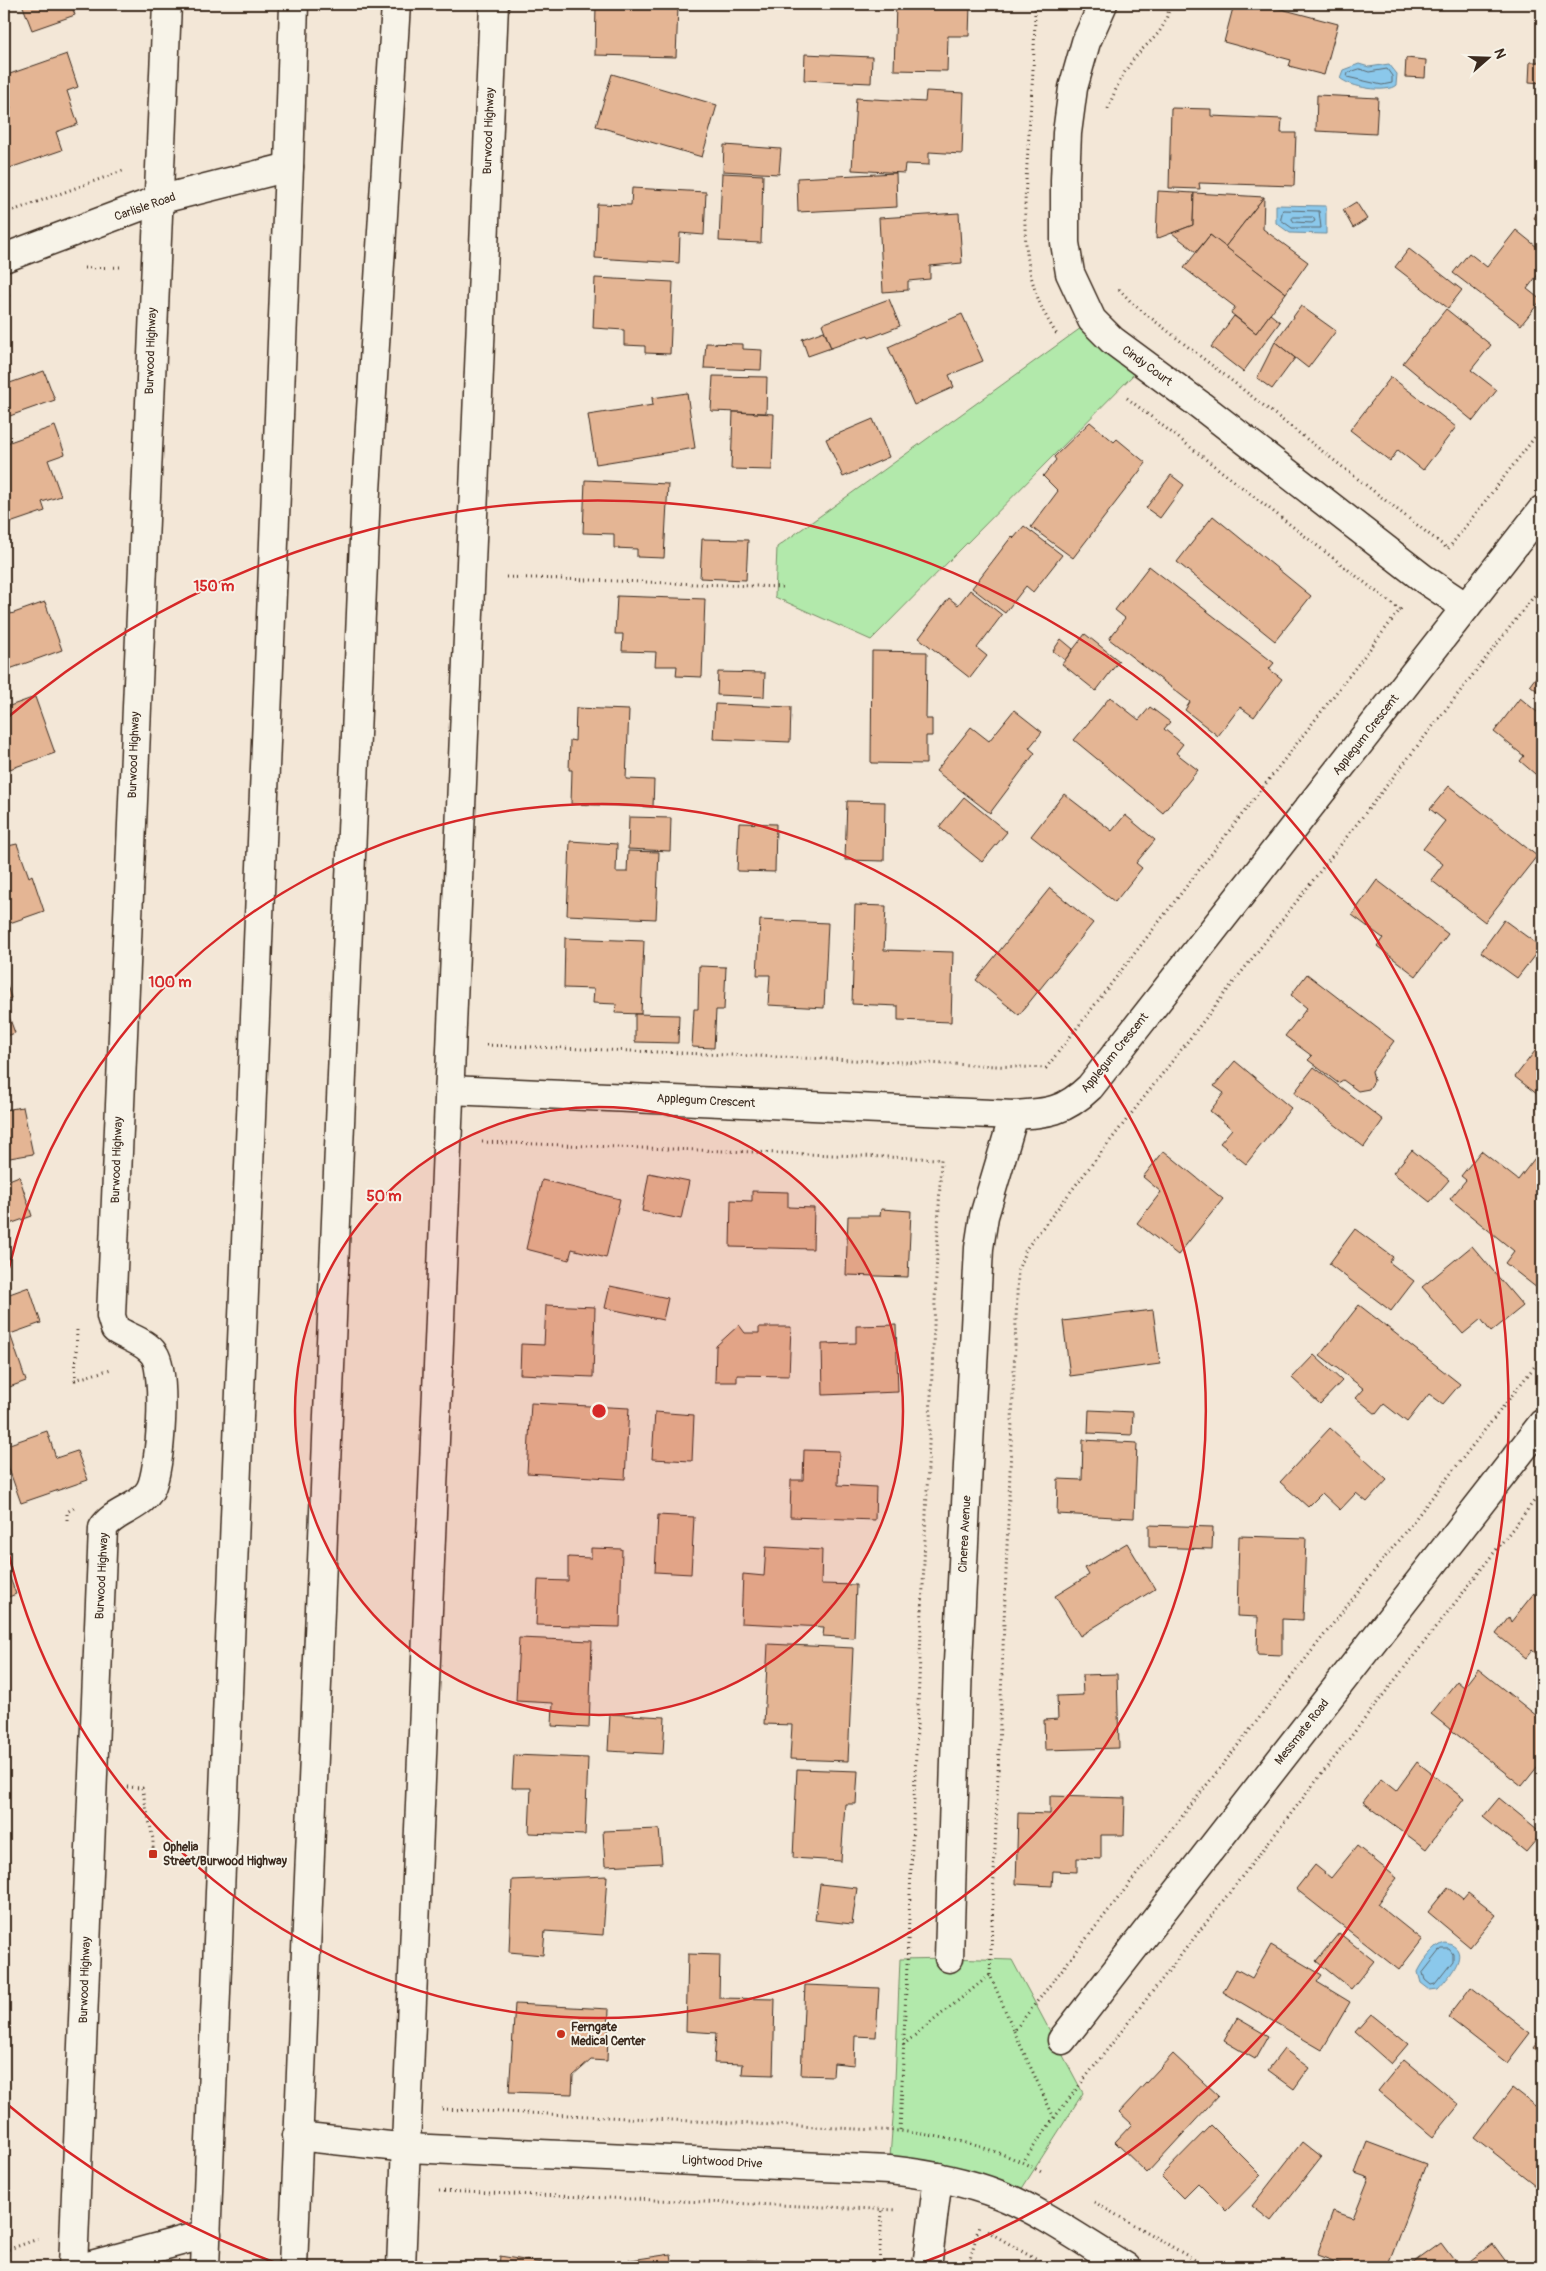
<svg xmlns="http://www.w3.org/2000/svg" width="1546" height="2271" viewBox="0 0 1546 2271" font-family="Pangolin,sans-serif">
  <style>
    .green { fill: #b2e9ab; stroke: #768a64 }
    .water { fill: #8bc8eb; stroke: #6b8999 }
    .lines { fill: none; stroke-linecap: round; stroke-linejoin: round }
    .shore { stroke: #5b6970; stroke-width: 1 }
    .building { fill: #e4b594; stroke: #3b2a1e }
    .street-casing { stroke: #3b2a1e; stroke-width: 31 }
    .highway-casing { stroke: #3b2a1e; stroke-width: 31 }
    .path { stroke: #3b2a1e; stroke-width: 3; stroke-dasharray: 1 4; stroke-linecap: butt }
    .street { stroke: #f7f3e8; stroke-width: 28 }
    .highway { stroke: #f7f3e8; stroke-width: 28 }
    .ring { fill: none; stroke: #d62828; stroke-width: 2.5 }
    .poi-dot { fill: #c8321e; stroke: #f7f3e8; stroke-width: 2 }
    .labels { text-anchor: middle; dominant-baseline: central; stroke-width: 4; stroke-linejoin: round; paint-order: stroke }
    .street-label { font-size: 12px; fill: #3b2a1e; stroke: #f7f3e8 }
    .poi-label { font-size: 12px; font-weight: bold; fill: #3b2a1e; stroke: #f7f3e8; text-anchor: start }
    .centre { fill: #d62828; stroke: #f7f3e8; stroke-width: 2.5 }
    .ring-label { font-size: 15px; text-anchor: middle; font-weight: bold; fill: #d62828; stroke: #f7f3e8; stroke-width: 4; stroke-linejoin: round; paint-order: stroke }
  </style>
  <rect width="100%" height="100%" fill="#f3e7d7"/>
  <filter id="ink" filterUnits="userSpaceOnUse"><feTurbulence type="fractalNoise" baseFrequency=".02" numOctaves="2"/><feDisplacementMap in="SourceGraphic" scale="10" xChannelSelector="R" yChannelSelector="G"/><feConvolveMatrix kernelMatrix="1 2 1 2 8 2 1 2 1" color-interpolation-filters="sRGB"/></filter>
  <g filter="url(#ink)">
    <g class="green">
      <polygon points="1092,320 1144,364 871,640 775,597 777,547"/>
      <polygon points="949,1958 1012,1960 1083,2093 1014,2201 889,2170 894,2105 900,1959"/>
    </g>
    <g class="water">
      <path d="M1359 64 1369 67 1389 64 1397 74 1396 85C1387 94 1349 87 1340 78L1343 70Z"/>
      <polygon points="1276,205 1326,206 1326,234 1290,233 1276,223"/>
      <path d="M1445 1943C1475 1949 1448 1978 1438 1989L1430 1990 1421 1983 1418 1972C1422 1963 1435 1945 1445 1943Z"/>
    </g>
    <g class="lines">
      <g class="shore">
        <polygon points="1360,69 1369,72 1387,69 1392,76 1392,83 1382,85 1347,77 1348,73"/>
        <polygon points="1283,210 1319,211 1321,228 1292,228 1281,220"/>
        <polygon points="1294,217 1313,217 1315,221 1312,223 1294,222 1292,219"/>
        <polygon points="1442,1949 1449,1949 1453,1954 1453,1961 1435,1984 1431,1985 1425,1980 1423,1973"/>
      </g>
    </g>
    <g class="building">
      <polygon points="22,4 71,4 75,15 32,30"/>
      <polygon points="596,4 678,7 676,57 595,55"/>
      <polygon points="896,4 970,4 969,36 948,36 947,71 894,70"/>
      <polygon points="1234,4 1262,4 1338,24 1324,75 1289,66 1291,60 1224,42"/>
      <polygon points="1541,8 1542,83 1529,82 1530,62 1538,62"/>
      <polygon points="67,54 78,87 67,91 78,124 56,132 62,150 4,170 4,111 11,108 4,85 4,76"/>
      <polygon points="805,54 872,57 871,83 804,80"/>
      <polygon points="1406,58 1426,60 1425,78 1405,77"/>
      <polygon points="612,74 717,105 702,157 596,126"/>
      <polygon points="926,91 964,93 962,154 929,152 929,165 905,164 904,173 852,170 856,98 925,102"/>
      <polygon points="1317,95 1378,98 1376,134 1316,131"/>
      <polygon points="1171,108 1211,109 1211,116 1282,119 1281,133 1296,133 1294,186 1199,183 1200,189 1169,188"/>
      <polygon points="724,145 781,149 779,174 723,171"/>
      <polygon points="722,173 763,175 761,243 719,241"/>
      <polygon points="896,173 897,207 798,212 797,178"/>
      <polygon points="632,188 706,192 704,235 680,233 679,263 595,258 597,204 631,205"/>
      <polygon points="1158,191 1194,193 1193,225 1156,239"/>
      <polygon points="1194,193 1264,197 1225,247 1210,235 1196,252 1172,233 1193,225"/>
      <polygon points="1264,197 1263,229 1308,262 1286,293 1225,247"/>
      <polygon points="1356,202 1367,219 1353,228 1343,210"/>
      <polygon points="1542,206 1542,224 1534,218"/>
      <polygon points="959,213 962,263 930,266 930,279 908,281 908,290 883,292 879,218"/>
      <polygon points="1516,230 1542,251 1542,269 1527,289 1541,300 1521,325 1453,273 1469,253 1487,267"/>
      <polygon points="1210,235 1286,293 1256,333 1231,313 1235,307 1184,268"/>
      <polygon points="1409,249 1462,290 1448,308 1395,267"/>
      <polygon points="595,278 673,282 670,354 645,353 645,346 624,345 624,330 593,328"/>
      <polygon points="889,299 900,326 869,338 868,335 831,348 822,324"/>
      <polygon points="1301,306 1336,331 1308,368 1275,342"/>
      <polygon points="1446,309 1491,345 1471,370 1497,390 1473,421 1403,363"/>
      <polygon points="962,314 983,361 949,375 954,387 914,405 888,347"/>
      <polygon points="1270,314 1280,322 1243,372 1211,347 1234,316 1256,333"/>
      <polygon points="824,331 831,348 808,356 802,339"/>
      <polygon points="1275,342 1295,358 1272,389 1257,378"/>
      <polygon points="706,343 743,344 743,349 762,350 761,370 704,368"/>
      <polygon points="44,371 55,400 4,418 4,376 7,384"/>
      <polygon points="713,376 767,377 766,413 711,411"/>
      <polygon points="1391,377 1456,427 1423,470 1398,450 1390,461 1350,430"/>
      <polygon points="687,393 695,448 596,464 588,415 653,405 652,398"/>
      <polygon points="733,412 774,414 772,470 731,469"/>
      <polygon points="873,419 889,457 843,477 826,439"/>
      <polygon points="1090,422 1114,442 1117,439 1146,463 1073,558 1031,527 1058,491 1043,476 1056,460 1054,457"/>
      <polygon points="55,426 65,454 48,460 61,496 42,502 45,511 4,525 4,444"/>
      <polygon points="1171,475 1184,485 1160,518 1146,508"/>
      <polygon points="585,480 668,484 664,558 637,557 637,549 614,548 614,534 583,533"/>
      <polygon points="1213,516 1311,596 1275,641 1177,562"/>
      <polygon points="1024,526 1062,555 1033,592 1026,586 1005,613 972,588 1012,536 1014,538"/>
      <polygon points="702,539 748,540 746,580 700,578"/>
      <polygon points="1149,566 1274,663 1269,669 1282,679 1254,717 1240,707 1218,736 1185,710 1190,702 1109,639 1125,618 1115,610"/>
      <polygon points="970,590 1002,615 977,648 987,656 970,678 919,638 949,598 958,605"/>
      <polygon points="4,591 11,614 45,602 62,650 4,671"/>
      <polygon points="617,596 705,599 702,677 676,676 677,666 655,666 656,652 622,651 623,634 615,634"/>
      <polygon points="1085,634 1119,661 1096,691 1062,664"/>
      <polygon points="1061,639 1073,649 1065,660 1053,651"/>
      <polygon points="872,651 927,652 926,719 932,719 932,736 926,736 926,764 871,763"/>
      <polygon points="1542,669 1542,695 1530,685"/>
      <polygon points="718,672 765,673 764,697 717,695"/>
      <polygon points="35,697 55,753 4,771 4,708"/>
      <polygon points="1110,697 1139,720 1150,707 1170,722 1164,729 1183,744 1176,753 1198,770 1163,813 1074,740"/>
      <polygon points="1520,698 1542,716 1542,780 1520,761 1524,756 1494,732"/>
      <polygon points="715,704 791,707 790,742 713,739"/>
      <polygon points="576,708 629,710 626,779 654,780 653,807 571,804 572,770 569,770 570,740 575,741"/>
      <polygon points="1014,710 1042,732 1029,748 1035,753 990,813 936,771 971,727 989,741"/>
      <polygon points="1449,786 1537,856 1485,922 1431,880 1443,864 1423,849 1445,821 1430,809"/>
      <polygon points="1064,794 1112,831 1125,815 1155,840 1136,863 1142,868 1115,902 1031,836"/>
      <polygon points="964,797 1007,832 982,862 939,827"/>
      <polygon points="847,801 885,802 884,861 845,860"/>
      <polygon points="629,817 671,818 670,851 628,849"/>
      <polygon points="739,823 776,824 775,872 737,871"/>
      <polygon points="7,841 8,846 17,844 29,877 32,875 44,911 4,925 4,842"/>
      <polygon points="570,841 617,844 616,872 627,872 628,851 659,852 656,919 567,915"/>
      <polygon points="1377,880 1448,934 1416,976 1377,946 1383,938 1352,915"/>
      <polygon points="1050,888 1093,923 1019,1015 976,980"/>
      <polygon points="855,905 886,906 884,950 953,952 951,1022 898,1020 898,1006 852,1004"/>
      <polygon points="760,920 828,923 824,1008 768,1005 770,975 757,975"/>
      <polygon points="1504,920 1541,947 1517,978 1481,952"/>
      <polygon points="565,938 644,941 641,1014 615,1013 616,1004 593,1003 594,989 564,988"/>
      <polygon points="699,966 726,967 724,1010 716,1010 714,1048 692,1047 694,1009 698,1009"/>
      <polygon points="1307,974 1394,1041 1372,1071 1374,1081 1369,1089 1358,1091 1343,1080 1338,1083 1308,1060 1312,1056 1285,1036 1307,1008 1291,995"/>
      <polygon points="4,976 11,998 4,1001"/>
      <polygon points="4,1003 15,1033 4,1037 7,1044 4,1045"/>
      <polygon points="635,1014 679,1015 678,1043 635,1042"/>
      <polygon points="1542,1042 1542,1098 1515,1077"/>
      <polygon points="1235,1061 1291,1108 1246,1164 1220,1143 1232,1129 1210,1111 1224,1093 1214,1086"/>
      <polygon points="1314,1067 1383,1120 1364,1147 1294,1093"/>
      <polygon points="23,1107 33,1154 4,1159 4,1110"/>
      <polygon points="1412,1150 1449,1180 1430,1202 1393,1173"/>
      <polygon points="1164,1151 1223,1199 1178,1255 1137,1223 1161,1192 1143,1177"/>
      <polygon points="1481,1151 1518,1180 1538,1154 1542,1157 1542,1292 1505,1263 1514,1251 1450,1199 1466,1180 1461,1176"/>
      <polygon points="649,1173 689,1181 681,1219 642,1211"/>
      <polygon points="19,1176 32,1216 4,1226 4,1182"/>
      <polygon points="542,1180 620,1199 606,1258 572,1249 569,1260 526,1249"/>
      <polygon points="752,1191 788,1192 788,1207 814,1208 813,1249 730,1247 731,1200 752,1201"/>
      <polygon points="881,1209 911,1211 908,1277 846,1275 848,1216 880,1216"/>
      <polygon points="1355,1229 1393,1257 1389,1262 1414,1281 1391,1311 1329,1264"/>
      <polygon points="1472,1246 1523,1306 1491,1332 1481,1319 1463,1334 1422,1287"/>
      <polygon points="610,1286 668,1298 663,1320 605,1308"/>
      <polygon points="29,1287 41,1323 10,1334 26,1381 4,1389 4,1296"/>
      <polygon points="546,1305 595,1307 593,1377 520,1374 521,1344 544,1345"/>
      <polygon points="1359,1305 1460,1384 1443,1404 1429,1394 1407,1422 1384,1404 1376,1414 1356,1398 1364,1389 1320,1355"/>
      <polygon points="1153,1310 1160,1364 1070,1376 1063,1321"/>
      <polygon points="739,1325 745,1333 759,1333 759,1327 791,1327 789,1376 737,1375 737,1382 715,1382 716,1346"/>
      <polygon points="896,1325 898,1392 823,1395 822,1344 856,1343 856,1326"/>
      <polygon points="1314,1355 1342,1381 1320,1404 1292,1378"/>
      <polygon points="531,1403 629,1408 625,1479 527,1473"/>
      <polygon points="1089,1410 1133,1412 1132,1435 1088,1433"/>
      <polygon points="655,1412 694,1415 692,1461 652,1459"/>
      <polygon points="1330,1428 1387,1480 1367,1502 1356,1493 1340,1510 1322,1493 1308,1507 1280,1482"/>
      <polygon points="47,1431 56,1458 77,1451 88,1480 21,1503 4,1455 4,1446"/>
      <polygon points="1083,1440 1137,1443 1134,1518 1057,1514 1058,1479 1082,1480"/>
      <polygon points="804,1450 839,1451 838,1485 876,1487 875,1520 790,1517 791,1480 803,1480"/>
      <polygon points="658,1515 694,1517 691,1574 655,1572"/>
      <polygon points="1149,1525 1213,1527 1212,1549 1149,1547"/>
      <polygon points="1239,1536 1306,1538 1303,1620 1282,1619 1282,1655 1257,1654 1258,1617 1237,1616"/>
      <polygon points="1127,1543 1155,1589 1080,1636 1055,1596 1089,1575 1085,1568"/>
      <polygon points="766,1547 822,1550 821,1584 856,1585 854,1638 823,1636 824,1627 741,1623 743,1574 764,1576"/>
      <polygon points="591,1548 622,1549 620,1627 536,1625 538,1580 568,1581 568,1557 591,1558"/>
      <polygon points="4,1562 16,1594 4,1599"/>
      <polygon points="1534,1593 1542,1599 1542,1659 1532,1650 1526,1658 1496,1634 1509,1617 1511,1622"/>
      <polygon points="519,1638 592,1641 589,1728 552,1726 553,1703 516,1701"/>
      <polygon points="768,1644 853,1648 848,1761 790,1759 792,1725 764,1724"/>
      <polygon points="1478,1669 1542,1720 1542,1761 1522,1786 1431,1714 1457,1681 1464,1687"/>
      <polygon points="1117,1674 1119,1748 1045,1750 1044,1720 1058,1719 1057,1696 1083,1695 1082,1675"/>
      <polygon points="610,1714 665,1717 663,1754 608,1751"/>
      <polygon points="514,1755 588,1758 585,1835 529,1833 531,1788 512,1788"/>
      <polygon points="1417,1762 1464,1799 1426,1849 1363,1802 1381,1779 1396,1791"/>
      <polygon points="797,1769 858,1771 856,1804 845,1804 841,1861 793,1858"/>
      <polygon points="1050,1796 1125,1798 1124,1835 1101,1835 1101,1859 1077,1858 1077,1872 1053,1871 1052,1886 1016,1884 1018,1813 1050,1814"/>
      <polygon points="1499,1798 1542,1833 1526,1852 1483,1817"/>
      <polygon points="659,1829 662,1863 605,1866 603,1831"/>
      <polygon points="1357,1846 1397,1878 1377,1904 1422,1940 1399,1970 1296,1889 1315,1865 1331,1878"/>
      <polygon points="607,1876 603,1935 545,1931 543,1955 509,1952 512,1880"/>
      <polygon points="820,1884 857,1888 852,1924 815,1920"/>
      <polygon points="1448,1887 1463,1899 1468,1893 1496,1915 1470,1947 1428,1912"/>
      <polygon points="1339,1933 1374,1961 1351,1989 1316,1961"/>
      <polygon points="1271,1945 1322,1975 1317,1982 1350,2002 1322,2050 1223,1992 1236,1969 1252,1978"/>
      <polygon points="688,1954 720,1955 719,1998 775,1999 773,2075 742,2074 743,2064 714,2063 716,2033 686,2031"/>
      <polygon points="805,1985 879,1988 876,2037 855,2036 854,2065 834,2063 833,2076 801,2075"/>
      <polygon points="1471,1987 1530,2033 1507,2063 1448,2017"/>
      <polygon points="515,2004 609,2009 607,2061 591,2060 573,2076 572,2094 509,2092"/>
      <polygon points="1371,2014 1408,2044 1391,2064 1355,2032"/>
      <polygon points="1237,2018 1268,2036 1255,2059 1224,2041"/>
      <polygon points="1542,2036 1542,2055 1533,2048"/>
      <polygon points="1284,2049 1309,2068 1294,2089 1268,2070"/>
      <polygon points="1173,2054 1218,2096 1147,2173 1115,2142 1132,2124 1119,2112"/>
      <polygon points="1404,2059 1459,2105 1433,2137 1378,2091"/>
      <polygon points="1512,2088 1535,2106 1540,2100 1542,2101 1542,2175 1535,2185 1474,2137"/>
      <polygon points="1211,2125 1261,2175 1226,2211 1198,2183 1183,2198 1161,2176"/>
      <polygon points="1302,2142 1321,2157 1271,2221 1252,2206"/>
      <polygon points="1367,2142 1426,2164 1387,2267 1343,2267 1344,2265 1317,2255 1333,2211 1353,2218 1369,2178 1355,2173"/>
      <polygon points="1441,2243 1459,2267 1408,2267"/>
      <polygon points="1493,2244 1510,2267 1463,2267"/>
      <polygon points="671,2254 673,2267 618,2267 618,2262"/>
      <polygon points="500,2256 554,2265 554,2267 476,2267 477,2263 499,2266"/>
      <polygon points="747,2260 861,2264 861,2267 747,2267"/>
    </g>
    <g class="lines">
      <g class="street-casing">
        <g id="street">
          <polyline points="1103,4 1086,42 1073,88 1067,133 1065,180 1065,243 1070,273 1092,320 1112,340 1200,405 1424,579 1466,607"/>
          <polyline points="4,258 158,200 289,167"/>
          <path d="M450 1090 1014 1115C1048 1113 1064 1112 1090 1087L1542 510"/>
          <polyline points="949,1958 958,1662 979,1248 984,1216 1014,1115"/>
          <polyline points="1062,2040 1542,1424"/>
          <path d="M297 2136 408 2148 889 2170C927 2174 964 2181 1000 2195 1041 2211 1087 2244 1126 2267"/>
          <path d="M73 2267 103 1528C114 1511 139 1509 150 1490 161 1470 167 1372 154 1354 145 1341 128 1338 115 1329L111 1316 167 4"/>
          <polyline points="84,2267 207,2234"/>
          <polyline points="401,2267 494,4"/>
          <polyline points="927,2267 938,2177"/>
        </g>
      </g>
      <g class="highway-casing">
        <g id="highway">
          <polyline points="205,2267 289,167 294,4"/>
          <polyline points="293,2267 366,491 396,4"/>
        </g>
      </g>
      <g class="path">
        <path d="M1035 4C1035 52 1031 100 1028 148 1024 216 1017 277 1058 336"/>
        <path d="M1108 109C1114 93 1120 78 1130 64 1146 40 1164 39 1170 4"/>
        <polyline points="4,214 125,170"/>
        <polyline points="84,268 120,267"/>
        <polyline points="1119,289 1133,304 1448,549 1542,428"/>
        <polyline points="4,297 13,294"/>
        <polyline points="1127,398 1400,610"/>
        <polyline points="506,577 782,587"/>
        <polyline points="486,1045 1046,1068 1403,606"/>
        <polyline points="482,1142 941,1159 900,2131"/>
        <polyline points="77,1330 75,1380 111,1369"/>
        <polyline points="67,1520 67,1512 74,1508"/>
        <polyline points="127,1787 142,1788 153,1839 153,1854"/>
        <polyline points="990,1975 1018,1270 1026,1249 1542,586"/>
        <polyline points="1014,2031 1054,2118 1023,2162"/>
        <polyline points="903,2045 990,1975 1014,2031 1542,1357"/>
        <path d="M442 2109 900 2131C949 2137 999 2148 1043 2173"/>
        <polyline points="1054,2118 1542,1491"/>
        <polyline points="439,2191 898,2210"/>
        <polyline points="1094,2202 1207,2267"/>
        <polyline points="987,2231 1049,2267"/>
        <polyline points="4,2251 38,2239"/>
        <polyline points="879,2267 882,2210"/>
        <polyline points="968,2267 979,2226"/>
      </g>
      <use href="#street" class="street"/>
      <use href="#highway" class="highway"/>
    </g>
  </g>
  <circle cx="599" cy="1411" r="304" fill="#d62828" fill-opacity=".12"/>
  <g class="ring">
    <circle cx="599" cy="1411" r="304"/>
    <path d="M4 1290A607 607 0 1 1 4 1532"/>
    <path d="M287 2267A911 911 0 0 1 7 2104M7 718A911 911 0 1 1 911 2267"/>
  </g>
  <g class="poi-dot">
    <rect x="148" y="1849" width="10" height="10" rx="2.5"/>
    <circle cx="561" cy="2034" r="5"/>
  </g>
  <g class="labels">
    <g class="street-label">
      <text transform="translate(489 131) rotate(-88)">Burwood Highway</text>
      <text transform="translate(145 207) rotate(-19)">Carlisle Road</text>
      <text transform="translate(151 351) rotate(-88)">Burwood Highway</text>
      <text transform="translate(1147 366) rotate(36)">Cindy Court</text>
      <text transform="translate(1366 735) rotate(-52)">Applegum Crescent</text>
      <text transform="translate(134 755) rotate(-88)">Burwood Highway</text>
      <text transform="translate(1115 1053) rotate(-51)">Applegum Crescent</text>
      <text transform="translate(706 1101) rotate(3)">Applegum Crescent</text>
      <text transform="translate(117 1160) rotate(-88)">Burwood Highway</text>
      <text transform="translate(965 1534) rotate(-87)">Cinerea Avenue</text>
      <text transform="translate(102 1576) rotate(-87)">Burwood Highway</text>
      <text transform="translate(1302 1732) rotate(-52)">Messmate Road</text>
      <text transform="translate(85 1980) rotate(-88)">Burwood Highway</text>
      <text transform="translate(722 2162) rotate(3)">Lightwood Drive</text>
    </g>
    <g class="poi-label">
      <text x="163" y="1847">Ophelia<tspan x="163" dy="14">Street/Burwood Highway</tspan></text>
      <text x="571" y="2027">Ferngate<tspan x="571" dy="14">Medical Center</tspan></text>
    </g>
  </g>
  <circle cx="599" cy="1411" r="8" class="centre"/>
  <g class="ring-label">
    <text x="214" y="591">150 m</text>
    <text x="170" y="987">100 m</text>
    <text x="384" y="1201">50 m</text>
  </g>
  <rect width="1546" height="2271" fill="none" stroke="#f7f3e8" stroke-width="20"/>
  <rect x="10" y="10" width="1526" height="2251" fill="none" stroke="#3b2a1e" stroke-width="2" filter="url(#ink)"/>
  <g transform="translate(1488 58) rotate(70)" stroke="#f7f3e8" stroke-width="4" paint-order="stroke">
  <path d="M0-4L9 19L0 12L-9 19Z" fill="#3b2a1e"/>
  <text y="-8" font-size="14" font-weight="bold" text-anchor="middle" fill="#3b2a1e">N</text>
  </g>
</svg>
